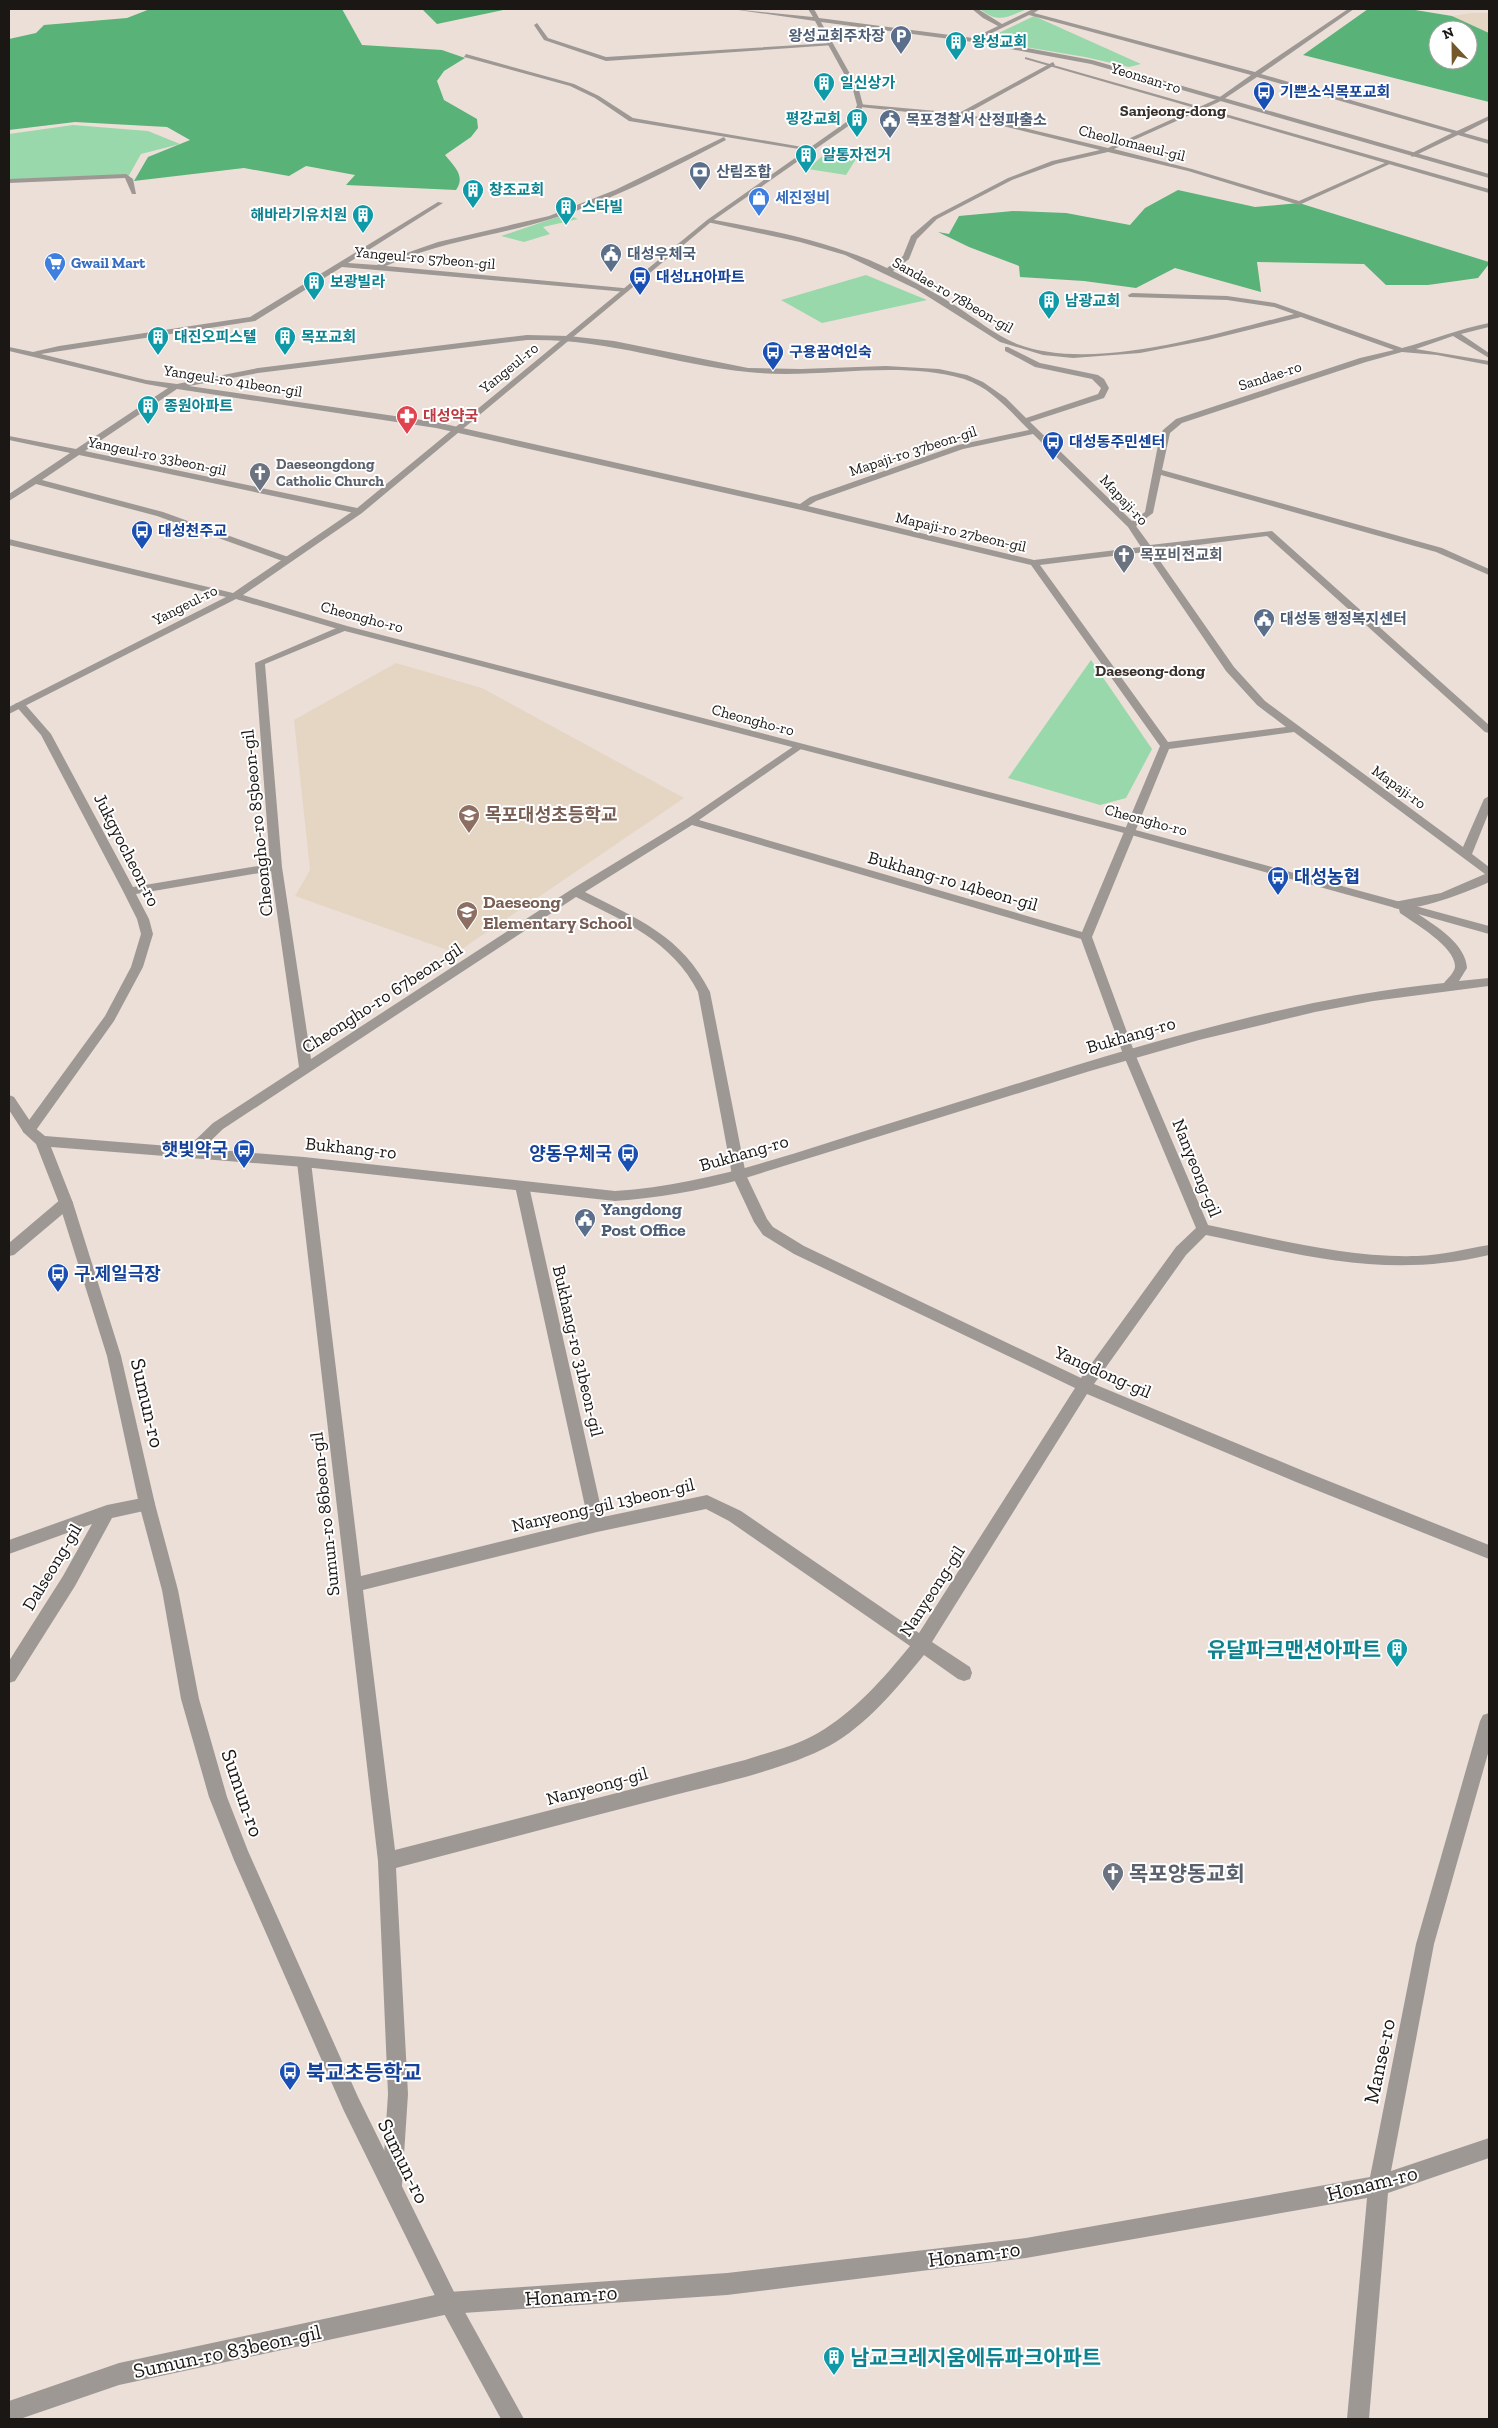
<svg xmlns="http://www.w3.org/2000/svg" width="1498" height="2428" viewBox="0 0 1498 2428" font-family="'Zilla Slab','Noto Sans KR',serif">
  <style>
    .education { fill: #e5d5c3 }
    .green { fill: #98d8aa }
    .forest { fill: #59b277; fill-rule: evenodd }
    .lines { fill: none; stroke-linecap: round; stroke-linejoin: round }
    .minor { fill: #9e9895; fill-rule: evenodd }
    .tertiary { fill: #9e9895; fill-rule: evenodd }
    .labels { text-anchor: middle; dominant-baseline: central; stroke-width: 4; stroke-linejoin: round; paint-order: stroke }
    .far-service-label { font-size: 15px; font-weight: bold; fill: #4e5e75; stroke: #fff; text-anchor: start }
    .far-culture-label { font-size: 15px; font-weight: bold; fill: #0d838f; stroke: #fff; text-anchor: start }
    .far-street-label { font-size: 15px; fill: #1b1715; stroke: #fff }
    .far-transit-label { font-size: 15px; font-weight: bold; fill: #164399; stroke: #fff; text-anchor: start }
    .far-shop-label { font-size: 15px; font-weight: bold; fill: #366cbe; stroke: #fff; text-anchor: start }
    .far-health-label { font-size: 15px; font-weight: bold; fill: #be3a42; stroke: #fff; text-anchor: start }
    .far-worship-label { font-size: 15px; font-weight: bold; fill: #5b616d; stroke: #fff; text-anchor: start }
    .far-quarter-label { font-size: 16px; font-weight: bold; fill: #392f2b; stroke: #fff }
    .education-label { font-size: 18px; font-weight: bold; fill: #785e54; stroke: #fff; text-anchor: start }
    .street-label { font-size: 18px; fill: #1b1715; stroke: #fff }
    .transit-label { font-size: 18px; font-weight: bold; fill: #164399; stroke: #fff; text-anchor: start }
    .service-label { font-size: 18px; font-weight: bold; fill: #4e5e75; stroke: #fff; text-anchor: start }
    .near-street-label { font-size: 21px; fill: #1b1715; stroke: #fff }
    .near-culture-label { font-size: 21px; font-weight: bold; fill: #0d838f; stroke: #fff; text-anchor: end }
    .near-worship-label { font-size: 21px; font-weight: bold; fill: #5b616d; stroke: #fff; text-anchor: start }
    .near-transit-label { font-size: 21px; font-weight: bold; fill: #164399; stroke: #fff; text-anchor: start }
  </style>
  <rect width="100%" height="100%" fill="#ecdfd8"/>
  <g class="education">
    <polygon points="1471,13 1489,13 1489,33 1452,16"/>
    <polygon points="396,663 482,688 684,798 456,953 295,896 310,870 294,720"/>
  </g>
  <g class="green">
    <path d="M980 9H1027C1007 17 998 24 980 9Z"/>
    <polygon points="1034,16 1141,64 1129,67 1085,57 984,40"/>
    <polygon points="73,125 148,131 180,144 141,154 128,177 9,180 9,134"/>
    <polygon points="830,149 861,151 846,175 808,169"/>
    <polygon points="566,214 578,219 543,227 550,234 524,242 501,236"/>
    <polygon points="866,275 927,300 822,323 781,300"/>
    <polygon points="1091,660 1152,749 1126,798 1100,805 1008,778"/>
  </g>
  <g class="forest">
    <path d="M150 9H342L362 45 442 50 465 58 444 71 437 81 444 100 477 119 478 128 471 137 445 155C454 166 466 176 456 190L346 185 355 175 306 166 289 176 244 168 134 181 148 157 190 140 167 127 75 122 9 130V39L36 33 44 25 127 18Z"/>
    <polygon points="422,9 508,9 437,24"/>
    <path d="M1368 9H1409L1452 16 1489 33V102L1303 55ZM1438 30H1468V60H1438Z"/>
    <polygon points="1178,190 1255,207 1299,203 1489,262 1489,264 1478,278 1428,285 1386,285 1364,264 1257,262 1261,292 1175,268 1136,288 1084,281 1020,277 1019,266 969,247 938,232 949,234 959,216 1013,211 1066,213 1130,225 1145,208"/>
  </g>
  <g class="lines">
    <g class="minor">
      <path d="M972 9H978L1002 24 1033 9H1040L1034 13 1255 72 1348 9H1354L1261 74 1457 131 1489 116V120L1464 133 1489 140V144L1458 135 1412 157 1410 154 1452 133 1257 77 1221 101 1114 149 1192 169 1299 201 1387 162 1392 163 1299 205 1188 171 1108 152 1056 164 1012 180 937 219 917 239 909 259 893 271C914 282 936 293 956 306 976 319 995 335 1017 344 1094 373 1217 333 1294 314L1274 307 1227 300 1129 297 1128 295 1132 293 1227 296 1275 303 1402 348C1432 340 1459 329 1489 323V327L1461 334 1489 353V358L1453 336 1416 349 1489 361V365L1437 355 1402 352 1366 362 1182 423 1170 433 1162 470 1442 548 1489 569V575L1436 552 1161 475 1153 513 1136 526 1150 545 1272 531 1489 725V733L1485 732 1267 536 1153 551 1234 667 1265 701 1463 847 1484 799 1489 796V812L1472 854 1489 867V882C1471 891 1413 913 1394 908L1392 905 1394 902 1441 893 1485 874 1294 732 1169 749 1092 937 1135 1054 1208 1225C1277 1239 1346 1258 1417 1256 1442 1255 1465 1249 1489 1245V1255C1387 1279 1306 1256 1206 1235L1186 1255 1094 1384 1306 1472 1489 1545V1559L1296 1482 1087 1394 932 1642 970 1667 972 1673 970 1679 964 1681 958 1679 924 1655C897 1688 867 1725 829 1746 784 1770 717 1784 667 1797 577 1820 487 1844 396 1868L408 2094 402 2185 399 2192 392 2195 385 2192 382 2185 388 2094 378 1861 297 1162 299 1159H309L311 1162 361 1576 588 1520 515 1186 522 1181 529 1186 603 1517 707 1495 741 1511 919 1633 1075 1388 794 1254 763 1235 754 1222 732 1175 698 992C673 942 624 921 576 897L223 1129 196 1155 191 1157 184 1152 186 1149 213 1123 299 1067 271 871 136 894 149 919 153 934 143 967 114 1021 34 1133H24L22 1130 24 1127 105 1016 131 967 141 934 137 919 123 891 41 735 15 705 16 703H24L51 734 133 887 270 864 255 663 341 626H347V630L265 664 282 867 311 1059 572 889 687 819 797 744 802 747 801 749 699 820 1082 932 1160 746 1031 565 801 510 436 428 177 389 85 451 362 509 363 511 359 514 79 455 42 480 163 512 291 558 293 560 288 563 157 516 36 484 9 501V494L70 453 9 440V436L76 449 168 388 146 384 9 351V347L33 352 59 346 250 317 438 202 443 203 348 263 377 265 395 257 438 242 549 216 615 190 724 137 726 140C670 169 614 200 554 218 498 236 439 241 386 266L623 288 627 290 626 292 342 267 255 321 41 354 146 380 177 384 258 368 484 340 527 335 569 336 614 341 748 368 801 369 886 366 939 369 967 375 983 382 1006 398 1026 418 1098 394 1101 388 1092 379 1035 367 1005 351V347H1008L1040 363 1098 375 1104 379 1109 388 1104 398 1030 422 1132 521 1145 512 1159 440 1163 430 1176 419 1360 358 1394 350 1301 317 1208 340 1140 353 1073 358 1043 355 1000 342 916 289 845 255 800 242 707 222 709 219C770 230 831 241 887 268L903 256 911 236 933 217 1008 178 1052 161 1100 150 975 119 860 107 858 104 959 113 1053 62 1055 65 966 114 1108 148 1217 99 1251 75 1029 15 973 42 971 39 998 26 983 18ZM527 340C607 338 671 364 748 372 819 380 893 359 964 379 990 387 1010 411 1029 430L958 445 810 497 800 504 436 422 189 386 258 373ZM1033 434 1128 527 1141 547 1034 560 808 506 816 501 963 449ZM1145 552 1226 671 1257 705 1286 727 1168 742 1040 565ZM692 825 1081 939 1123 1054 1196 1228 1176 1247 1081 1378 804 1246 773 1227 767 1219 746 1175 710 992C682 936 638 919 585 892ZM706 1509 729 1521 910 1646C884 1678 854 1712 818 1733 796 1746 769 1752 745 1760L395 1850 363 1590 597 1532Z"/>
      <polygon points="537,23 548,38 606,57 831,43 834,45 606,61 544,40 534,25"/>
      <polygon points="466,54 574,84 599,96 633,118 814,149 811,151 629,121 595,98 570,86 464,57"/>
      <polygon points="126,174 133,179 136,194 132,194 125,178 9,183 9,179"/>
      <polygon points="66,1198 71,1199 73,1203 71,1207 14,1255 9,1256 9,1243 61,1199"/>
      <polygon points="147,1497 153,1499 155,1504 153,1509 112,1518 75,1586 15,1681 9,1683 9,1661 63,1576 92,1524 9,1554 9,1540 107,1505"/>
      <polygon points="1489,1713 1489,1750 1434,1944 1391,2171 1489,2138 1489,2158 1388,2193 1369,2419 1347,2419 1367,2198 1026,2258 727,2295 449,2314 119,2385 20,2419 9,2419 9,2401 119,2363 449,2292 727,2273 1026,2238 1370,2177 1416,1944 1480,1721 1483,1715"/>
    </g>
    <g class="tertiary">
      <path d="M732 9 813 17 808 9H814L819 18 973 38 1092 60 1489 174V178L1091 64 973 42 821 22 859 90 863 105 857 120 711 222 362 513 243 595 347 626 1132 829 1489 926V934L1418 914C1436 926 1466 944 1467 968L1459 981 1489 978V986L1373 1001 1315 1012 1199 1040 1090 1071 739 1180C698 1191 657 1198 615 1201L304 1167 51 1147 73 1203 121 1356 155 1504 178 1590 199 1699 227 1797 248 1851 358 2097 456 2296 524 2419H501L442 2310 344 2111 234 1860 209 1797 181 1699 162 1590 139 1504 107 1356 59 1203 36 1144 24 1133 9 1110V1095L14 1097 34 1127 45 1136 304 1157 615 1191C711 1185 802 1150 894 1122 1074 1067 1256 1002 1444 983 1448 978 1454 973 1455 967 1456 947 1414 923 1400 913L1399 909 1124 833 341 630 236 599 9 714V707L226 597 9 545V539L233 593 356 509 707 220 852 118 857 105 853 90 815 21Z"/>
      <polygon points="1025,57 1489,189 1489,193 1025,59"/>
    </g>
  </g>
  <defs>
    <g id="parking-pin" transform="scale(1.125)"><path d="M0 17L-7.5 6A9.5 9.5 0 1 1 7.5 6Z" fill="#5c6f8a" stroke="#fff"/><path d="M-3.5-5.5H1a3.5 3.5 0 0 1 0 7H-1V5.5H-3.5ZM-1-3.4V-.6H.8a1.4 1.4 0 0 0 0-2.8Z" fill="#fff"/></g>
    <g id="building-pin" transform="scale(1.125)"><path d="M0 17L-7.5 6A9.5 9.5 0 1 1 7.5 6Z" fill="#0f9aa8" stroke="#fff"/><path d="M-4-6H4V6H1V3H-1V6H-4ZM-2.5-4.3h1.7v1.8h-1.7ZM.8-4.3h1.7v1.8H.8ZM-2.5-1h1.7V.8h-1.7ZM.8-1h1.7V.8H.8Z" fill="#fff"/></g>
    <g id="bus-pin" transform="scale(1.125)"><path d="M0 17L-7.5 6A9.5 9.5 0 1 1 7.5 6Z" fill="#1a4fb4" stroke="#fff"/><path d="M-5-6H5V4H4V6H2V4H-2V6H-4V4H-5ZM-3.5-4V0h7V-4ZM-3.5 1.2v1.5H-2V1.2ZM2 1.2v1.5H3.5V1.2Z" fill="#fff"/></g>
    <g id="civic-pin" transform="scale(1.125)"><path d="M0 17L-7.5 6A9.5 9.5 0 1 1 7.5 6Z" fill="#5c6f8a" stroke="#fff"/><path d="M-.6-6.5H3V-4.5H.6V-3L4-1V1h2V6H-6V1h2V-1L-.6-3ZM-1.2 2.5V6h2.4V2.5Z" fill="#fff"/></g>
    <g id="bank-pin" transform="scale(1.125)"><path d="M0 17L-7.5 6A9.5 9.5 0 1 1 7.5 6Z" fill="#5c6f8a" stroke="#fff"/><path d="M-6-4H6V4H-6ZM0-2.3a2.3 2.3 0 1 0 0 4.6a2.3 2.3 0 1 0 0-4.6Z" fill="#fff"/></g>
    <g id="shop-pin" transform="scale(1.125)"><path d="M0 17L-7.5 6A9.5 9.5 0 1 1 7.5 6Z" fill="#3f7fe0" stroke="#fff"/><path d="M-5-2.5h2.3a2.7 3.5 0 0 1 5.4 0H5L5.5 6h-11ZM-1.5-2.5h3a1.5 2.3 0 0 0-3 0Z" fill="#fff"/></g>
    <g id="supermarket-pin" transform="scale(1.125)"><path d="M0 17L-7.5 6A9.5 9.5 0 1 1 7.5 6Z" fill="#3f7fe0" stroke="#fff"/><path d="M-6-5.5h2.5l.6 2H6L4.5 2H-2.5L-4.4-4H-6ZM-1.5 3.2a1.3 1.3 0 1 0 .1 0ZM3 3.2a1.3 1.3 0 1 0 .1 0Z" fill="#fff"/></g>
    <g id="pharmacy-pin" transform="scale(1.125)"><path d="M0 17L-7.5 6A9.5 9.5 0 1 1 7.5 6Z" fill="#e0444e" stroke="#fff"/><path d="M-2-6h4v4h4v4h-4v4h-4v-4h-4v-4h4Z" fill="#fff"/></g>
    <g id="church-pin" transform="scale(1.125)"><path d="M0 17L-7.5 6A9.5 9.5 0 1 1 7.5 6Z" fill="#6b7280" stroke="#fff"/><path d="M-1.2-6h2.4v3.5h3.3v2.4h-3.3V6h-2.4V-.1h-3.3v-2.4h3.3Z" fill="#fff"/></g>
    <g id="school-pin" transform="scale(1.125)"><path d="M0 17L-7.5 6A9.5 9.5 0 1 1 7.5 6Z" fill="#8d6e63" stroke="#fff"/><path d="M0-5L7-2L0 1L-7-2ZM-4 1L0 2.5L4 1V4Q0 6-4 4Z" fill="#fff"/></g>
  </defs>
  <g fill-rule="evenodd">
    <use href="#parking-pin" x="901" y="36"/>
    <use href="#building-pin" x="956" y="42"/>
    <use href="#building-pin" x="824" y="83"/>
    <use href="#bus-pin" x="1264" y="92"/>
    <use href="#building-pin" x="857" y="119"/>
    <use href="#civic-pin" x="890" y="120"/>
    <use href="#building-pin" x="806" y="155"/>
    <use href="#bank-pin" x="700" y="172"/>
    <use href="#building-pin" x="473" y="190"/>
    <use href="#shop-pin" x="759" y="198"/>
    <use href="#building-pin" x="566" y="207"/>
    <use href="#building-pin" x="363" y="215"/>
    <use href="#civic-pin" x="611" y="254"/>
    <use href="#supermarket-pin" x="55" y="263"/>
    <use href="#bus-pin" x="640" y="277"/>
    <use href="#building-pin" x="314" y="282"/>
    <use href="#building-pin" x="1049" y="301"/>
    <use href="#building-pin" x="158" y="337"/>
    <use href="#building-pin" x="285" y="337"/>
    <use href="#bus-pin" x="773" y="352"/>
    <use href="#building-pin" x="148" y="406"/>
    <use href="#pharmacy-pin" x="407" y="416"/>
    <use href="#bus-pin" x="1053" y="442"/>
    <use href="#church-pin" x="260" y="473"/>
    <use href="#bus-pin" x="142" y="531"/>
    <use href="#church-pin" x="1124" y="555"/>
    <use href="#civic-pin" x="1264" y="619"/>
    <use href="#school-pin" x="469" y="815"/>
    <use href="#bus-pin" x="1278" y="877"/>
    <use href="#school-pin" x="467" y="912"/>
    <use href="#bus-pin" x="244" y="1150"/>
    <use href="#bus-pin" x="628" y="1154"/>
    <use href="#civic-pin" x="585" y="1219"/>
    <use href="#bus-pin" x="58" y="1274"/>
    <use href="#building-pin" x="1397" y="1649"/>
    <use href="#church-pin" x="1113" y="1873"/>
    <use href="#bus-pin" x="290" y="2072"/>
    <use href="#building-pin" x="834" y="2357"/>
  </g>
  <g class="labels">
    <g class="far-service-label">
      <text x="885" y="36" text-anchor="end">왕성교회주차장</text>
      <text x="906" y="120">목포경찰서 산정파출소</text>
      <text x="716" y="172">산림조합</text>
      <text x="627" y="254">대성우체국</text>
      <text x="1280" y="619">대성동 행정복지센터</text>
    </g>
    <g class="far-culture-label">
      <text x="972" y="42">왕성교회</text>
      <text x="840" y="83">일신상가</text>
      <text x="841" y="119" text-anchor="end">평강교회</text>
      <text x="822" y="155">알통자전거</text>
      <text x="489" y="190">창조교회</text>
      <text x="582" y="207">스타빌</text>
      <text x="347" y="215" text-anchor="end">해바라기유치원</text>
      <text x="330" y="282">보광빌라</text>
      <text x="1065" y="301">남광교회</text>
      <text x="174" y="337">대진오피스텔</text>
      <text x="301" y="337">목포교회</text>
      <text x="164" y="406">종원아파트</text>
    </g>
    <g class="far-street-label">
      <text transform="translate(1146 78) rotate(17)">Yeonsan-ro</text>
      <text transform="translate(1132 143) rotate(14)">Cheollomaeul-gil</text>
      <text transform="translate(425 258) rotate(5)">Yangeul-ro 57beon-gil</text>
      <text transform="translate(953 295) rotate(30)">Sandae-ro 78beon-gil</text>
      <text transform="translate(509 368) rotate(-39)">Yangeul-ro</text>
      <text transform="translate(1270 376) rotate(-18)">Sandae-ro</text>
      <text transform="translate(233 381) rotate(9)">Yangeul-ro 41beon-gil</text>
      <text transform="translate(913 451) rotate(-18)">Mapaji-ro 37beon-gil</text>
      <text transform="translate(157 456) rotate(12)">Yangeul-ro 33beon-gil</text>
      <text transform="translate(1124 500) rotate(47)">Mapaji-ro</text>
      <text transform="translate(961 532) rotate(13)">Mapaji-ro 27beon-gil</text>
      <text transform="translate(185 605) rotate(-27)">Yangeul-ro</text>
      <text transform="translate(362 617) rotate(15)">Cheongho-ro</text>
      <text transform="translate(753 720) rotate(15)">Cheongho-ro</text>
      <text transform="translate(1399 787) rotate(36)">Mapaji-ro</text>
      <text transform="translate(1146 820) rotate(15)">Cheongho-ro</text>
    </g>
    <g class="far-transit-label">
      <text x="1280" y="92">기쁜소식목포교회</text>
      <text x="656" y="277">대성LH아파트</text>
      <text x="789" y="352">구용꿈여인숙</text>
      <text x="1069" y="442">대성동주민센터</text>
      <text x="158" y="531">대성천주교</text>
    </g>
    <g class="far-shop-label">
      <text x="775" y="198">세진정비</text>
      <text x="71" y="263">Gwail Mart</text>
    </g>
    <g class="far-health-label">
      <text x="423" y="416">대성약국</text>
    </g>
    <g class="far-worship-label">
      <text x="276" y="464">Daeseongdong<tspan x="276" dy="17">Catholic Church</tspan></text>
      <text x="1140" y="555">목포비전교회</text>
    </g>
    <g class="far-quarter-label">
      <text x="1173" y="110">Sanjeong-dong</text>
      <text x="1150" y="670">Daeseong-dong</text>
    </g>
    <g class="education-label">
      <text x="485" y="815">목포대성초등학교</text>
      <text x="483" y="902">Daeseong<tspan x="483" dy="21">Elementary School</tspan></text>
    </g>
    <g class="street-label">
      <text transform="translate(257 823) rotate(-96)">Cheongho-ro 85beon-gil</text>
      <text transform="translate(127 850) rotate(63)">Jukgyocheon-ro</text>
      <text transform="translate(953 881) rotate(16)">Bukhang-ro 14beon-gil</text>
      <text transform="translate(382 998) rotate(-33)">Cheongho-ro 67beon-gil</text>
      <text transform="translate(1131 1035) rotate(-16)">Bukhang-ro</text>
      <text transform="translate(351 1148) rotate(6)">Bukhang-ro</text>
      <text transform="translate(744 1153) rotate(-16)">Bukhang-ro</text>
      <text transform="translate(1197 1168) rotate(68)">Nanyeong-gil</text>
      <text transform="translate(578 1351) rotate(77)">Bukhang-ro 31beon-gil</text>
      <text transform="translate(1103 1372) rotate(24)">Yangdong-gil</text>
      <text transform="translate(603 1505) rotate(-13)">Nanyeong-gil 13beon-gil</text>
      <text transform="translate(325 1514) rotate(-96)">Sumun-ro 86beon-gil</text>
      <text transform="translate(52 1567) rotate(-59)">Dalseong-gil</text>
      <text transform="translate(932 1591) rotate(-57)">Nanyeong-gil</text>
      <text transform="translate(597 1786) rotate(-15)">Nanyeong-gil</text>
    </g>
    <g class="transit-label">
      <text x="1294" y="877">대성농협</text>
      <text x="228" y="1150" text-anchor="end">햇빛약국</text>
      <text x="612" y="1154" text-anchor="end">양동우체국</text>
      <text x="74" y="1274">구.제일극장</text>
    </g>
    <g class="service-label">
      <text x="601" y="1209">Yangdong<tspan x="601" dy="21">Post Office</tspan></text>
    </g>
    <g class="near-street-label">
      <text transform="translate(148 1403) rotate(77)">Sumun-ro</text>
      <text transform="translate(243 1793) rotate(71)">Sumun-ro</text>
      <text transform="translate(1379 2061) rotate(-78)">Manse-ro</text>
      <text transform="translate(404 2161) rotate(64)">Sumun-ro</text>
      <text transform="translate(1372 2183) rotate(-14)">Honam-ro</text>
      <text transform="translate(974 2254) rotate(-7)">Honam-ro</text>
      <text transform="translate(571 2295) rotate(-4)">Honam-ro</text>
      <text transform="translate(227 2351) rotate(-12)">Sumun-ro 83beon-gil</text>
    </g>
    <g class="near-culture-label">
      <text x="1381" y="1649">유달파크맨션아파트</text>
      <text x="850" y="2357" text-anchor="start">남교크레지움에듀파크아파트</text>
    </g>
    <g class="near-worship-label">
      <text x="1129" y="1873">목포양동교회</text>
    </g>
    <g class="near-transit-label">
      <text x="306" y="2072">북교초등학교</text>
    </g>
  </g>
  <rect width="1498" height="2428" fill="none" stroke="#1b1715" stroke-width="20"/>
  <g transform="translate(1453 45) rotate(338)"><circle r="24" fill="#ffffff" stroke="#a4a2a1"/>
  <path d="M0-4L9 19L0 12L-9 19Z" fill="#72582a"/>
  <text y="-8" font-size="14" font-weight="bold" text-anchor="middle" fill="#1b1715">N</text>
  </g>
</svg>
